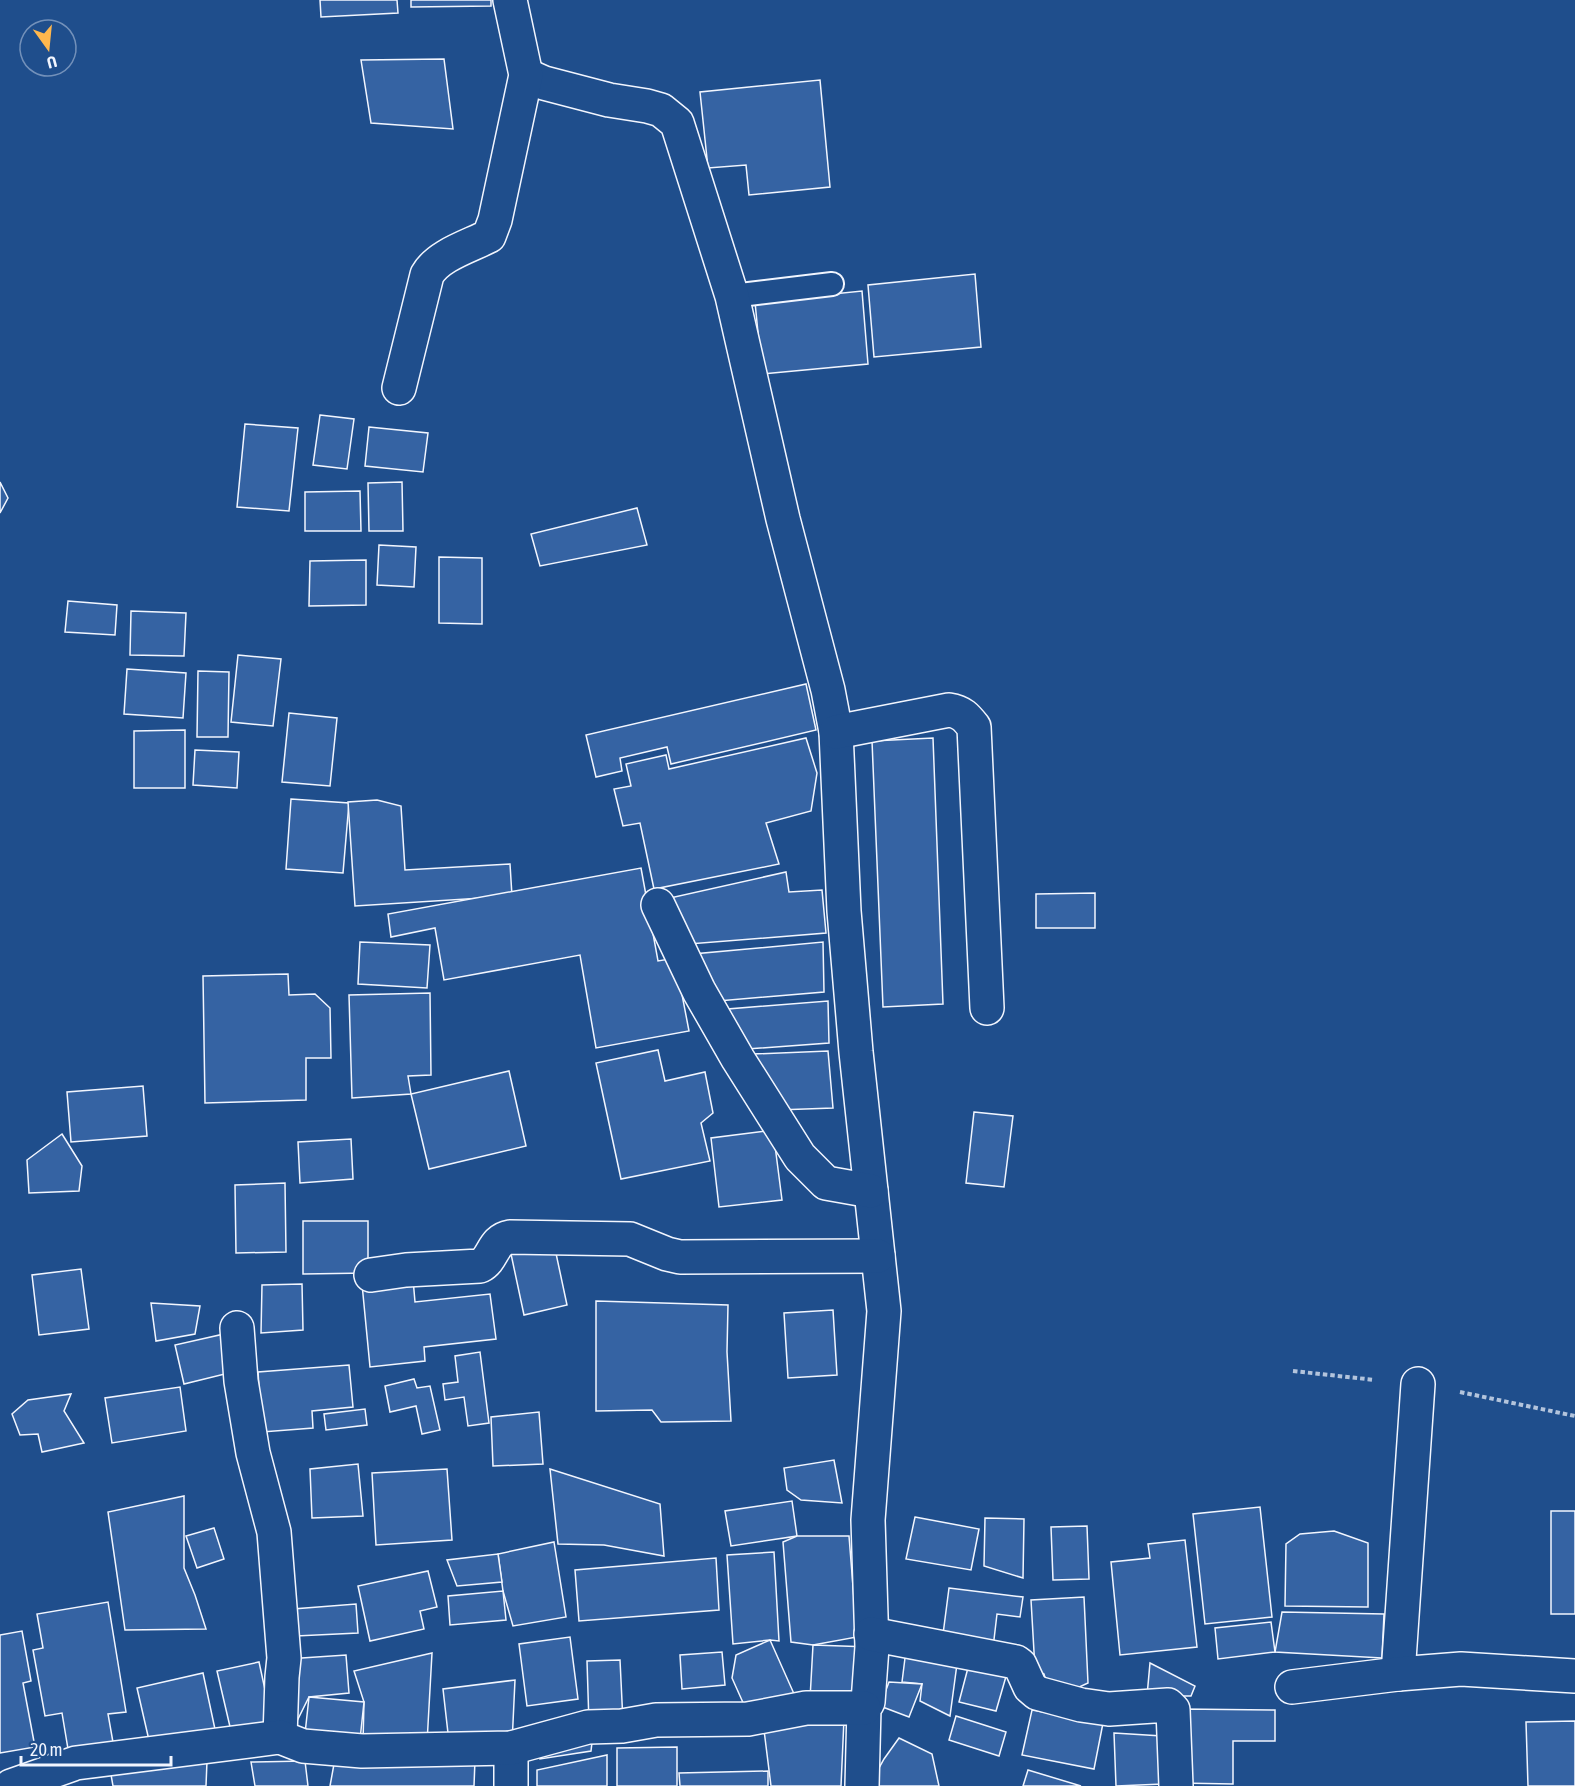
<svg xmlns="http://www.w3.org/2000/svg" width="1575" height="1786" viewBox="0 0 1575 1786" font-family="'Asap Condensed',sans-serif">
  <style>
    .building { fill: #3563a3; stroke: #f2f6ff; stroke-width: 1.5 }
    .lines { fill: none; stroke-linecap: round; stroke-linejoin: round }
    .service-casing { stroke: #f2f6ff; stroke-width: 26 }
    .minor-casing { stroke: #f2f6ff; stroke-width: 36 }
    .path { stroke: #b3c4dc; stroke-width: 4; stroke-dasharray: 4.5 3; stroke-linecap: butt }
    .service { stroke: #1f4e8c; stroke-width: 22 }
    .minor { stroke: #1f4e8c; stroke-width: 33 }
  </style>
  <rect width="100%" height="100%" fill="#1f4e8c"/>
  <g class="building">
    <polygon points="320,0 397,0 398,13 321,17"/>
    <polygon points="411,0 491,0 491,6 411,7"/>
    <polygon points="444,59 453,129 371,123 361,60"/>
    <polygon points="820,80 830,187 749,195 746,165 708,168 700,92"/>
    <polygon points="975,274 981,347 874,357 868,285"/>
    <polygon points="862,291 868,364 762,374 755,302"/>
    <polygon points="320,415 354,419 347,469 313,465"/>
    <polygon points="245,424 298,428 289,511 237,507"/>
    <polygon points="369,427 428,433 423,472 365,466"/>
    <polygon points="0,482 8,498 0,513"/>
    <polygon points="402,482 403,531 369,531 368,483"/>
    <polygon points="360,491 361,531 305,531 305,492"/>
    <polygon points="637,508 647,545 540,566 531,534"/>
    <polygon points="379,545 416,547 414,587 377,585"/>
    <polygon points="439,557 482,558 482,624 439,623"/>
    <polygon points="366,560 366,605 309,606 310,561"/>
    <polygon points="68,601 117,605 115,635 65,632"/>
    <polygon points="131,611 186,613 184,656 130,655"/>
    <polygon points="238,655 281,659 273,726 231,722"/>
    <polygon points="127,669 186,673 183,718 124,714"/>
    <polygon points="198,671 229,672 228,737 197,737"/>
    <polygon points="806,684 816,730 671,764 667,747 620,758 622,771 596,777 586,735"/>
    <polygon points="289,713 337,718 330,786 282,782"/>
    <polygon points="185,730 185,788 134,788 134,731"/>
    <polygon points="806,738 817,773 811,811 766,823 779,864 654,889 640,823 623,826 614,789 631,786 626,764 666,755 669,769"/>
    <polygon points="933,738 943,1004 883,1007 872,741"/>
    <polygon points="195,750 239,752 237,788 193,785"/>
    <polygon points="291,799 349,803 343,873 286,869"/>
    <polygon points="377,800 401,806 405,870 510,864 512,896 355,906 348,802"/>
    <polygon points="641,868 658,961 675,958 689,1031 596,1048 580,955 444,980 435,928 391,937 388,914"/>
    <polygon points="786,872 789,892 822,890 826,933 689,944 670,898"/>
    <polygon points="1095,893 1095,928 1036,928 1036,894"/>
    <polygon points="360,942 430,945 427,988 358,984"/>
    <polygon points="823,942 824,992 718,1001 693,954"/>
    <polygon points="288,974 289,995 315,994 330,1008 331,1058 306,1058 306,1100 205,1103 203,976"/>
    <polygon points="430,993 431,1075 408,1076 411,1094 352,1098 349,995"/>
    <polygon points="828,1001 829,1043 747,1049 728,1009"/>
    <polygon points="658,1050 665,1081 705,1072 713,1113 701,1123 710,1161 621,1179 596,1063"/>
    <polygon points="828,1051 833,1108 777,1110 753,1054"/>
    <polygon points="509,1071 526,1146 429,1169 411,1094"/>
    <polygon points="143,1086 147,1136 71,1142 67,1092"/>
    <polygon points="974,1112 1013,1116 1004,1187 966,1183"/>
    <polygon points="773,1130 782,1200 719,1207 711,1138"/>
    <polygon points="62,1134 82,1166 79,1191 29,1193 27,1160"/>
    <polygon points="351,1139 353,1179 300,1183 298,1142"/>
    <polygon points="285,1183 286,1252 236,1253 235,1185"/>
    <polygon points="303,1221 368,1221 368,1273 303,1274"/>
    <polygon points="554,1244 567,1305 524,1315 511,1254"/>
    <polygon points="81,1269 89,1329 39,1335 32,1275"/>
    <polygon points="413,1279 415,1302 490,1294 496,1339 424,1347 425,1361 370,1367 362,1284"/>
    <polygon points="302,1284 303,1330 261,1333 262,1285"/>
    <polygon points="596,1301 728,1305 727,1352 731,1421 661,1422 652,1410 596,1411"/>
    <polygon points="151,1303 200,1306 195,1334 156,1341"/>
    <polygon points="833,1310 837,1375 788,1378 784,1313"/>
    <polygon points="224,1334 233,1372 184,1384 175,1345"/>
    <polygon points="480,1352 489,1423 468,1426 464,1397 445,1400 443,1384 458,1382 455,1356"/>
    <polygon points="349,1365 353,1407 312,1411 313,1428 262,1432 258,1372"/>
    <polygon points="414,1379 417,1388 430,1386 440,1430 422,1434 416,1406 390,1412 385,1386"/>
    <polygon points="180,1387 186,1431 112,1443 105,1398"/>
    <polygon points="71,1394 64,1411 84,1443 42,1452 38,1434 20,1435 12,1414 28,1400"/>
    <polygon points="365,1409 367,1425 326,1430 324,1414"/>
    <polygon points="539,1412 543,1464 493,1466 491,1417"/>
    <polygon points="834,1460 842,1503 801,1500 787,1490 784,1468"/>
    <polygon points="358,1464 363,1516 312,1518 310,1469"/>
    <polygon points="447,1469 452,1540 376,1545 372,1473"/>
    <polygon points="550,1469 660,1504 664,1556 604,1545 558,1544"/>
    <polygon points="184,1496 184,1568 195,1595 206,1629 125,1630 108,1512"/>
    <polygon points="792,1501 797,1536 731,1546 725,1511"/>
    <polygon points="1260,1507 1272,1617 1205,1624 1193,1514"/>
    <rect x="1551" y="1511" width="24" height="103"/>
    <polygon points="915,1517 979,1529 971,1570 906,1559"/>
    <polygon points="985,1518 1024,1519 1023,1578 984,1566"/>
    <polygon points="1087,1526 1089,1579 1053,1580 1051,1527"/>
    <polygon points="214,1528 224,1559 197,1568 186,1536"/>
    <polygon points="1334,1531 1368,1543 1368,1607 1285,1606 1286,1544 1300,1534"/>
    <polygon points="797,1536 849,1536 857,1637 813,1645 791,1642 783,1542"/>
    <polygon points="1185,1540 1197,1647 1120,1655 1111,1562 1150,1558 1148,1544"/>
    <polygon points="554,1542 566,1617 513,1626 503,1591 498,1554"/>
    <polygon points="774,1552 779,1641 770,1640 733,1644 727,1555"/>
    <polygon points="498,1554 502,1582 457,1586 447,1560"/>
    <polygon points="716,1558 719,1610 579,1621 575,1570"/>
    <polygon points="428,1571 437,1607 420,1611 424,1629 370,1641 358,1586"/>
    <polygon points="949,1588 1023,1597 1020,1617 997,1614 993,1648 942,1642"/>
    <polygon points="503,1591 506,1620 450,1625 448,1596"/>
    <polygon points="1084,1597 1088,1683 1075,1689 1046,1682 1044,1674 1035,1669 1031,1600"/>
    <polygon points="108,1602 126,1712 108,1714 114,1748 69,1755 62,1713 45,1716 33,1650 43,1648 37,1614"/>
    <polygon points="356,1604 358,1633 296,1636 293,1609"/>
    <polygon points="1282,1612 1384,1614 1382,1658 1275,1652"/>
    <polygon points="1271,1622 1275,1652 1218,1659 1215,1628"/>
    <polygon points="22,1631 31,1681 23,1683 35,1747 0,1753 0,1635"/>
    <polygon points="570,1637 578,1699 527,1706 519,1644"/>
    <polygon points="770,1640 795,1696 749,1716 732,1678 736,1655"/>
    <polygon points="813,1645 870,1647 867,1701 810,1699"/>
    <polygon points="722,1652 725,1685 682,1689 680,1655"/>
    <polygon points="432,1653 427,1743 363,1742 364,1702 354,1671"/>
    <polygon points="346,1655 349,1693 309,1697 293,1729 287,1659"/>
    <polygon points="905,1658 957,1664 950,1716 920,1701 922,1684 902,1682"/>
    <polygon points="620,1660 623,1722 589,1724 587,1661"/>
    <polygon points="259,1662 272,1722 231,1731 217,1671"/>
    <polygon points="1150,1663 1195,1686 1191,1696 1147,1696"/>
    <polygon points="969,1664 1007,1673 996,1711 959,1702"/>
    <polygon points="203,1673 216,1734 151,1749 137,1688"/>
    <polygon points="515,1680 512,1744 449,1742 443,1689"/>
    <polygon points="889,1682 922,1684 909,1717 880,1706"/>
    <polygon points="309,1697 364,1702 359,1749 304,1743"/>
    <polygon points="1181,1709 1275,1710 1275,1741 1233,1741 1233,1784 1179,1783"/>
    <polygon points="1032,1710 1103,1723 1094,1769 1022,1755"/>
    <polygon points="956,1716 1006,1732 999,1756 949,1740"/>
    <polygon points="844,1719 841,1786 771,1786 764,1730"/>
    <polygon points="1575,1721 1575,1786 1528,1786 1526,1722"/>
    <polygon points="1114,1733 1162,1736 1163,1784 1116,1786"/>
    <polygon points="593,1734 591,1751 540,1759 538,1742"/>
    <polygon points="899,1738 932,1754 939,1786 873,1786 873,1779 884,1759"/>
    <polygon points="677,1747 677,1786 617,1786 617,1748"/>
    <polygon points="336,1753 475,1760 474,1786 330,1786"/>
    <polygon points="607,1755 607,1786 537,1786 537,1770"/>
    <polygon points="207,1761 206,1786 113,1786 110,1769"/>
    <polygon points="305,1761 308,1786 255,1786 251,1762"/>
    <polygon points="1028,1770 1081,1786 1023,1786"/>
    <polygon points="768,1771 768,1786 680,1786 679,1773"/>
  </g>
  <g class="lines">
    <g class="service-casing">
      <polyline id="service" points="732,296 832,284"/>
    </g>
    <g class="minor-casing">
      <g id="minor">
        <polyline points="526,75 544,83 609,100 647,106 661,110 677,123 732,296 783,519 828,690 836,732 844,911 856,1052 884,1311 868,1520 872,1647 868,1702 864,1708 862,1786"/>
        <path d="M399 388 427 275C438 255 470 246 489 236L495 220 526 75 510 0"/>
        <path d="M836 732 949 710C962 712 966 717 974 727L987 1008"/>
        <polyline points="658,905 699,991 738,1059 800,1157 826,1183 871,1191"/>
        <path d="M371 1275 406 1270 480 1266C494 1259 492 1240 510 1237L630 1239 667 1254 680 1257 878 1256"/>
        <polyline points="237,1328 241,1381 253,1453 274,1532 284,1658 282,1677 280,1737"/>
        <polyline points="871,1634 1016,1662 1020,1665 1030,1687 1037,1693 1081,1705 1109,1709 1168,1705 1173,1710 1176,1786"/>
        <polyline points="1398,1674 1418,1384"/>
        <polyline points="1292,1687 1398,1674 1461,1669 1575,1676"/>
        <polyline points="511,1748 511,1786"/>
        <polyline points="11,1786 76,1763 280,1737 303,1746 362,1751 511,1748 588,1727 622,1726 656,1720 748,1719 806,1708 864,1708"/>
      </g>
    </g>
    <g class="path">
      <polyline points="1293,1371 1375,1380"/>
      <polyline points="1460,1392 1575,1416"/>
    </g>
    <use href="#service" class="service"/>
    <use href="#minor" class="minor"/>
  </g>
  <g transform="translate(48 48) rotate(165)"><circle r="28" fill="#1f4e8c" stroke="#7391ba" stroke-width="1.5"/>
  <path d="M0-4.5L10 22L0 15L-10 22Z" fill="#ffb74d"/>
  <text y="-9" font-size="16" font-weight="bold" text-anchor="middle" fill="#f2f6ff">U</text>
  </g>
  <path d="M21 1756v9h150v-9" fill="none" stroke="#f2f6ff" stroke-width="3"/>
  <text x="30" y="1756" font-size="18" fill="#f2f6ff" stroke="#1f4e8c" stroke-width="4.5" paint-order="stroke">20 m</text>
</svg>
